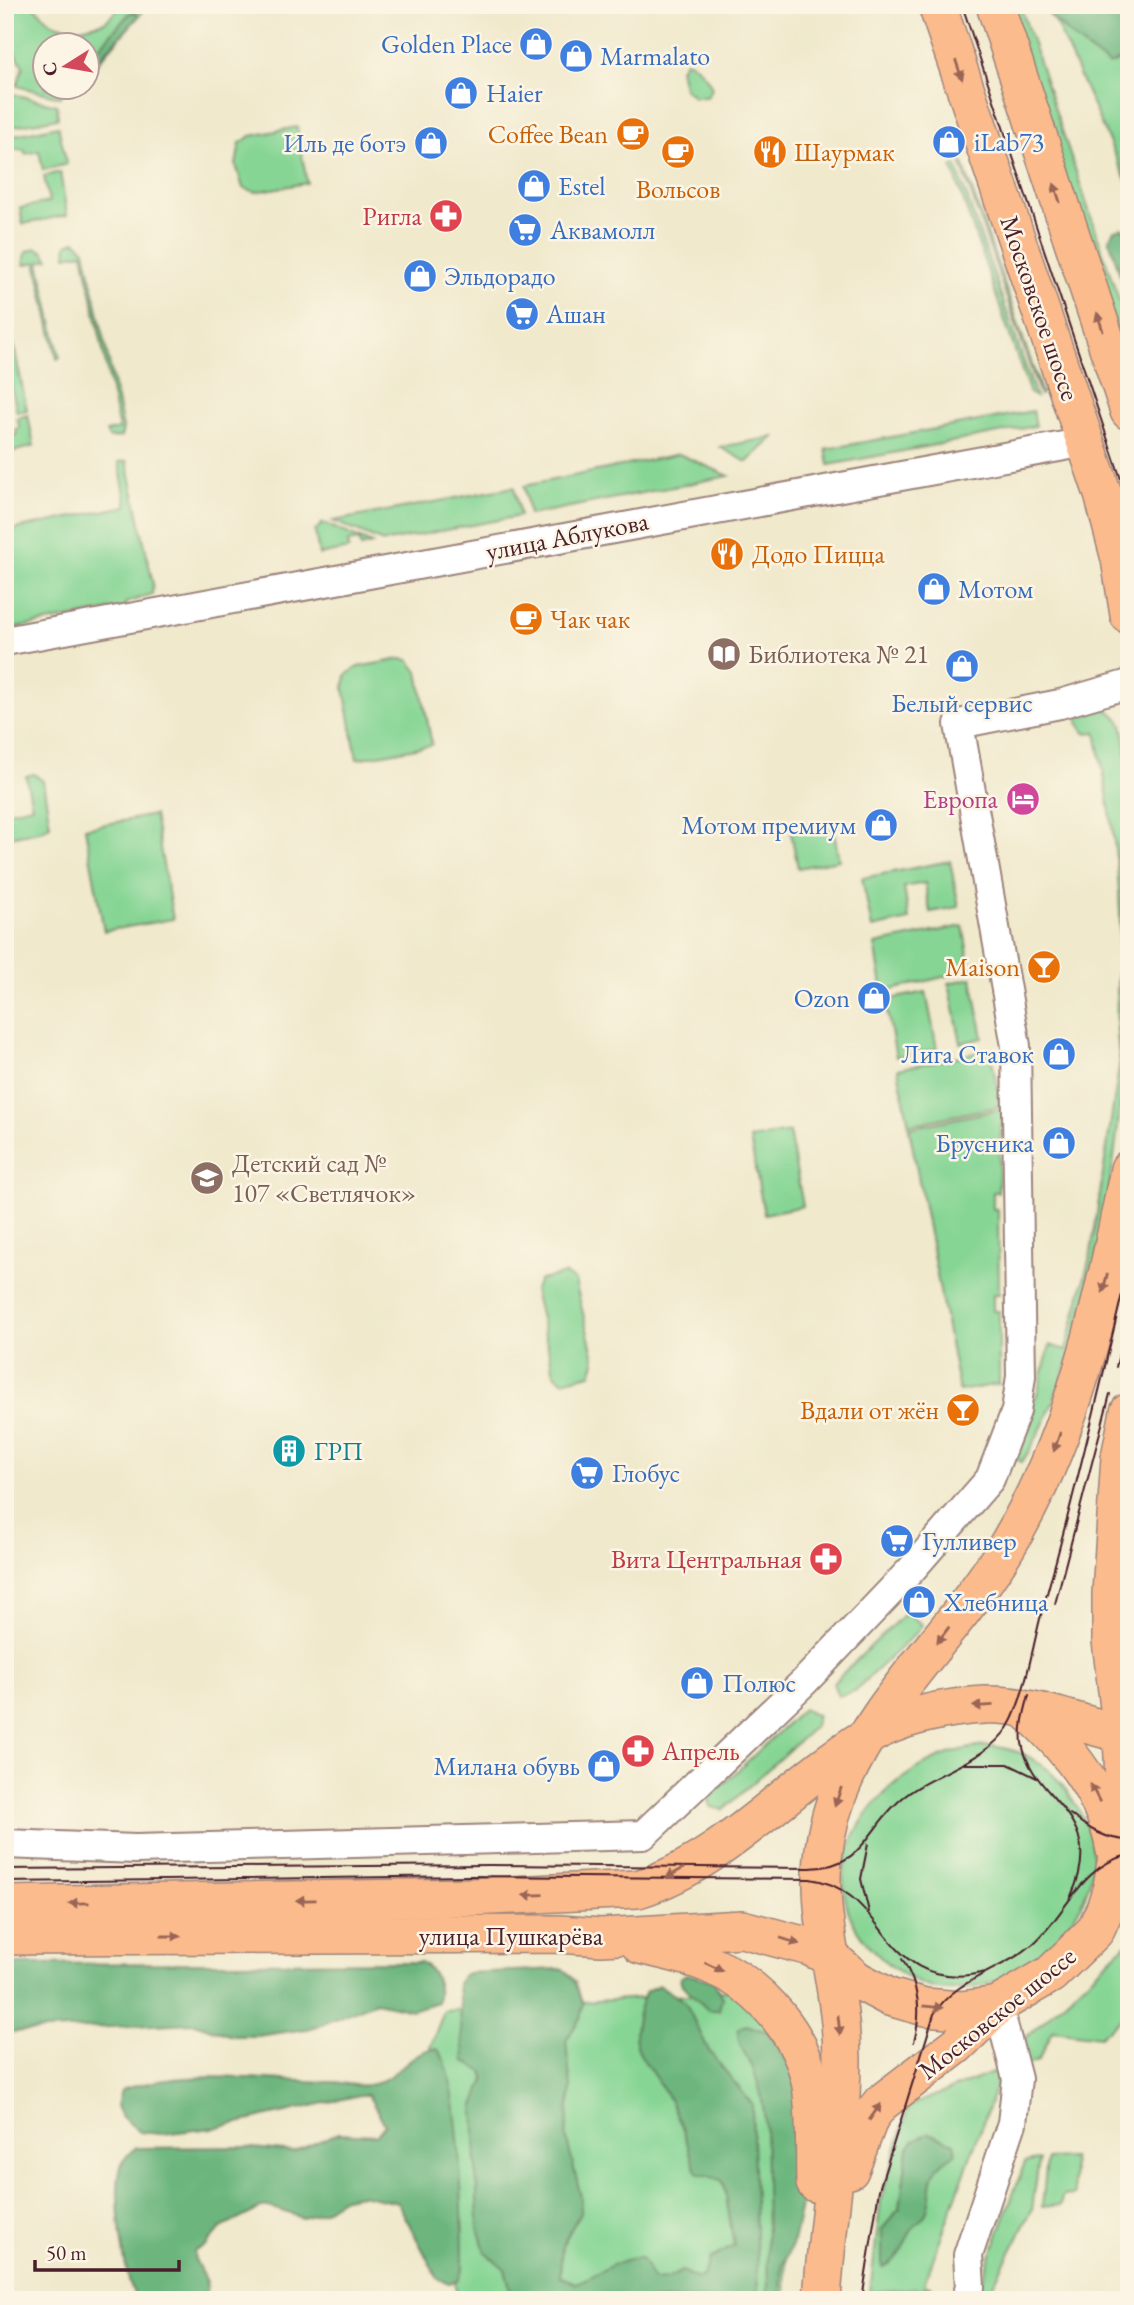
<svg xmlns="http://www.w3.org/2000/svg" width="1134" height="2305" viewBox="0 0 1134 2305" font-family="'EB Garamond',serif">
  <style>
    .green { fill: #86d594; stroke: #687a60; stroke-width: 2 }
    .forest { fill: #6cb67e; stroke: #5b6a54; stroke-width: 2 }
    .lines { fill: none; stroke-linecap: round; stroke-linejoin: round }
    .minor-casing { stroke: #9d847c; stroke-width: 32 }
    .major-casing { stroke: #9d847c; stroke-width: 40 }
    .minor { stroke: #fff; stroke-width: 28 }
    .major { stroke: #fbbb8c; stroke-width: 37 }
    .tram { stroke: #4a1f2b; stroke-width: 2 }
    .oneway { fill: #9a6557 }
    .labels { text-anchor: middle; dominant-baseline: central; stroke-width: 5; stroke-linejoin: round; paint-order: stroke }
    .shop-label { font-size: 26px; fill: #366cbe; stroke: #fcf5e5; text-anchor: start }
    .food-label { font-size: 26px; fill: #c56008; stroke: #fcf5e5; text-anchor: end }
    .health-label { font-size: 26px; fill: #be3a42; stroke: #fcf5e5; text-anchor: end }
    .street-label { font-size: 26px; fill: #4a1f2b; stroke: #fcf5e5 }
    .education-label { font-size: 26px; fill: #785e54; stroke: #fcf5e5; text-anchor: start }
    .hotel-label { font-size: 26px; fill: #b23c85; stroke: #fcf5e5; text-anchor: end }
    .culture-label { font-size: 26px; fill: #0d838f; stroke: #fcf5e5; text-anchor: start }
  </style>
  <rect width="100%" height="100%" fill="#fcf5e5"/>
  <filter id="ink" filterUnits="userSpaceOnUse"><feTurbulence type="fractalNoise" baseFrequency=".0143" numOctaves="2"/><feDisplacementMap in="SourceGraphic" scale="14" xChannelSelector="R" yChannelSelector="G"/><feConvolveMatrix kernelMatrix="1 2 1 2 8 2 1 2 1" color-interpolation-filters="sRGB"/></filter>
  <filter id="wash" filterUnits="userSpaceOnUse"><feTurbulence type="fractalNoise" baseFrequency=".00686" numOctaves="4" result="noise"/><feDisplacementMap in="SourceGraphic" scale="28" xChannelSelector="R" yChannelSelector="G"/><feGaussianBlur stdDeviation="1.57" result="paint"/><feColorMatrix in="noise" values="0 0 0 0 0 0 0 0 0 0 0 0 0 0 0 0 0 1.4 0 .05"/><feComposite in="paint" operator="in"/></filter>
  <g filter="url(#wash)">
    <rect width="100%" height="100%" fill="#f0e9cc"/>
    <g class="green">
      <polygon points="5,5 32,5 52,23 69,28 73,45 46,46 46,88 66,88 60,97 17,86 23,66 5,38"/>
      <polygon points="123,5 146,8 88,74 88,46 79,45 76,29 105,22"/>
      <polygon points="1007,5 1020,5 1129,330 1129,367"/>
      <polygon points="1129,5 1129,186 1054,19"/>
      <path d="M685 61C696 63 709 78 712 89L707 97H694L684 88 680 69Z"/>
      <polygon points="13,94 57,105 58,118 5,128 5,95 12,97"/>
      <polygon points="58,126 67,164 43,170 39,151 25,154 24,149 14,150 11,136"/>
      <polygon points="297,127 307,183 255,192 243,188 236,165 240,143 251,136"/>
      <polygon points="963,163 1042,394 1040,395 961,164"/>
      <polygon points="956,165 1036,397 1030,394 952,167"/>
      <polygon points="60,172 67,215 23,224 20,208 49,202 44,176"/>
      <polygon points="76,241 85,250 123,428 121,437 109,438 106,432 119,429 83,253 66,256 67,244"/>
      <polygon points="36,248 44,252 49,259 39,262 60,358 57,359 36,262 24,265 26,252"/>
      <polygon points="10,326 27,410 17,412 5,359 5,327"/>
      <polygon points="1033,411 1036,426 829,465 826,449"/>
      <polygon points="28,415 34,446 5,454 5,437 17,435 16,429 20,428 17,418"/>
      <polygon points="774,437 747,462 720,447"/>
      <polygon points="679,454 729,476 529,515 524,486"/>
      <polygon points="127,461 153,584 152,594 126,603 127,607 5,630 5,531 127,506 119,462"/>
      <polygon points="514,487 520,516 383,542 333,521"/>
      <polygon points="323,523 372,544 361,547 359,540 348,542 349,549 319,555 315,531"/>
      <polygon points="401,659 409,660 418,672 432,745 357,759 344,688 346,675 358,667"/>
      <path d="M1098 707C1107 708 1115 714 1120 721 1130 737 1129 815 1129 837 1129 982 1128 1127 1093 1269 1077 1334 1059 1406 1022 1462L1008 1455 1027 1409 1037 1394 1050 1345 1066 1350 1091 1253 1120 1061C1112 1012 1121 961 1120 911 1118 851 1107 791 1096 732L1085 733 1078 722 1081 709Z"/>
      <polygon points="34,774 43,781 50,825 43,830 5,838 5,812 32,806 26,776"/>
      <polygon points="154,815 173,919 104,931 85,828"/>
      <polygon points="832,821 839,860 798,868 791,833 799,827"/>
      <polygon points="950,861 959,907 930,912 925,883 904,887 909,920 872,928 862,878"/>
      <polygon points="963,926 971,970 883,992 875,944"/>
      <polygon points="972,978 983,1038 961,1043 949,983"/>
      <polygon points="926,992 937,1049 896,1057 885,1000"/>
      <polygon points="990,1050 1001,1106 909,1125 898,1069"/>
      <polygon points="1002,1109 998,1192 993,1192 993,1209 998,1209 999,1294 993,1294 993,1311 999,1311 999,1384 959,1391 909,1128"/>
      <polygon points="789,1132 803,1206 764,1214 750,1139"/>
      <polygon points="565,1274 575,1281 595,1362 591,1374 562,1381 554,1373 534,1290 540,1280"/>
      <polygon points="906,1612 922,1625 916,1633 854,1691 838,1696 833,1683"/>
      <polygon points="803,1709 817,1716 813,1728 723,1810 711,1807 709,1800 713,1794"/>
      <path d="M991 1746C1024 1750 1046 1763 1066 1790 1080 1809 1092 1833 1093 1858 1093 1928 1007 1999 938 1989 919 1986 901 1974 886 1962 784 1880 884 1750 991 1746Z"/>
      <polygon points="1129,1941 1129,2011 1100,2037 1053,2031 1038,2061 1026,2065 1018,2045 1022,2041"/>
      <polygon points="734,1989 774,2026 786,2249 785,2300 457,2300 443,2176 422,2069 444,2011 705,1994"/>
      <polygon points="995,2072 1003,2080 997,2084 924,2284 933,2287 870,2292 881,2199 909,2106"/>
      <polygon points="1072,2158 1074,2195 1062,2196 1061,2205 1042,2207 1047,2159"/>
      <polygon points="1039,2160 1032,2210 985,2300 974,2300 1025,2162"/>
    </g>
    <g class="forest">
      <polygon points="1039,5 1129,5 1129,56 1109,65 1075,40"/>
      <polygon points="136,12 138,17 97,61 90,61 91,56 130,13"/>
      <polygon points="1122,228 1129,234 1129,303 1109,239 1114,230"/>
      <path d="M421 1962C435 1970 441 1987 437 2002L412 2010 376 2002 313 2028 257 2036H233L194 2023 5 2032V1964Z"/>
      <path d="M560 1969 567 1972 575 1982 583 2004 580 2018 566 2041 571 2088 566 2137 581 2197 580 2213 562 2246 560 2276 575 2283C598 2276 616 2257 641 2258L654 2280 667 2279 682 2271 697 2279 703 2277 710 2259 734 2246 724 2184 721 2180 699 2173 695 2168C688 2145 682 2124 671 2103 645 2054 620 2052 646 1991L659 1985 685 2002 709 2051 752 2104 758 2300H513L505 2269 485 2252 478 2227 474 2105 485 2080 483 2072 464 2061 458 1984 462 1976 468 1973Z"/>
      <polygon points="686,1974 714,1981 722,1998 719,2010 708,2010 682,1985 680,1978"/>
      <path d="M746 2025 768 2032 795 2072 801 2205 793 2243 782 2266 781 2300H768L765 2123C764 2105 760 2088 754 2071 749 2057 736 2045 738 2029Z"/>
      <path d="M437 2049C461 2068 463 2231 463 2268L458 2281 449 2283 438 2279 398 2203 361 2195 343 2198 324 2211 303 2218 269 2207 261 2208 221 2228 206 2246 194 2251C193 2267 209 2276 207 2293L203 2297 136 2298C123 2274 114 2197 120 2170 122 2160 128 2155 135 2148L242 2147 294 2152 338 2133 376 2135 385 2124 368 2095H360L220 2127 162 2134 140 2132 122 2117 117 2106 121 2090C187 2068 263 2081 330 2082 343 2082 356 2087 368 2085 396 2082 410 2048 437 2049Z"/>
      <path d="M929 2133 954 2143 956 2153C921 2174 937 2182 926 2213 923 2219 916 2224 912 2230 902 2245 901 2261 882 2267V2229L900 2208 908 2148 913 2141Z"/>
    </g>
  </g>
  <g filter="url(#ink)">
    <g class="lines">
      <g class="minor-casing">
        <g id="minor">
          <polyline points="5,641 1086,442"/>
          <polyline points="5,1844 136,1849 643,1835 804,1682 911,1570 990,1479 1016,1411 1021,1376 1016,1046 959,724 1060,704 1129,684"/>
          <polyline points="966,2300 970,2287 968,2255 1012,2123 1017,2079 998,2005"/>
        </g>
      </g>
      <g class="major-casing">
        <g id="major">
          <polyline points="937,5 1103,494 1120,559 1129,615"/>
          <polyline points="995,5 1129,411"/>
          <path d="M1026 1710C1068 1747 1105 1793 1115 1850"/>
          <path d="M5 1905 471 1897 638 1889C725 1862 789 1784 866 1737 898 1717 946 1707 984 1705 1033 1703 1081 1726 1129 1735"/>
          <polyline points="5,1936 559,1934 601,1937 742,1929 810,1947 830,1957 857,1980 889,1997 925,2007 961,2010 998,2005"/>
          <path d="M640 1945C666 1951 692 1956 717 1968 762 1988 803 2037 811 2086 816 2118 814 2151 815 2183"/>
          <polyline points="850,2170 870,2117 881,2103 957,2045 998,2005 1051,1974 1095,1931 1105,1909 1112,1887 1125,1808 1122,1733 1111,1641 1111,1593 1120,1457 1129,1412"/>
          <path d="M822 2300C827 2219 842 2139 842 2058 841 1959 800 1895 838 1794 872 1705 949 1638 999 1559 1073 1442 1103 1302 1129 1169"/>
        </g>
      </g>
      <use href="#minor" class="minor"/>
      <use href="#major" class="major"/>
      <g class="tram">
        <polyline points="962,5 1129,503"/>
        <polyline points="1116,1367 1129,1311"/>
        <polyline points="1055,1604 1110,1394"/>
        <path d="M1029 1695C1025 1710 1020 1727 1022 1743 1032 1802 1109 1813 1071 1896"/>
        <polyline points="964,1764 1008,1764 1037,1778"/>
        <path d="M1070 1814C1087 1828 1106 1840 1129 1840"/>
        <polyline points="868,1844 861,1879 869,1912"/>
        <path d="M5 1869 490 1865 810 1868C865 1866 865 1832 899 1801 930 1773 985 1763 1008 1727 1024 1701 1033 1645 1041 1615 1074 1498 1102 1381 1129 1264"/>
        <path d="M5 1882 470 1876 810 1879C890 1889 880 1997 986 1972"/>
        <path d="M902 1959C919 1986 922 2011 914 2042"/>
        <path d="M862 2300 879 2190 934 2014C957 1977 1001 1972 1033 1944 1066 1915 1081 1864 1129 1855"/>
      </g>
    </g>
    <defs><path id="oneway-solid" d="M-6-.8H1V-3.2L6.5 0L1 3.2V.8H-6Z" transform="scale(1.75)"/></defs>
    <g class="oneway">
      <use href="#oneway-solid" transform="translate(959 70) rotate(71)"/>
      <use href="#oneway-solid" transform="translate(1057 193) rotate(-108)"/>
      <use href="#oneway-solid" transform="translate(1100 322) rotate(-108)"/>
      <use href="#oneway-solid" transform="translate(1105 1283) rotate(104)"/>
      <use href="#oneway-solid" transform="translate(1057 1442) rotate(109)"/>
      <use href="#oneway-solid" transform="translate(943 1635) rotate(127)"/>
      <use href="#oneway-solid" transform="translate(983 1706) rotate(177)"/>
      <use href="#oneway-solid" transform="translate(1095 1793) rotate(-117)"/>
      <use href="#oneway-solid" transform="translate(838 1797) rotate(109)"/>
      <use href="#oneway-solid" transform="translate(675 1873) rotate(150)"/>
      <use href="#oneway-solid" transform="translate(533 1895) rotate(178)"/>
      <use href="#oneway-solid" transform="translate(306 1900) rotate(179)"/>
      <use href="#oneway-solid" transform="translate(79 1903) rotate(179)"/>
      <use href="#oneway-solid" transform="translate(171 1936)"/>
      <use href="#oneway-solid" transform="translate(790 1941) rotate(18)"/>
      <use href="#oneway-solid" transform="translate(714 1967) rotate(25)"/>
      <use href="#oneway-solid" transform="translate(933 2007) rotate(6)"/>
      <use href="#oneway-solid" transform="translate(839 2025) rotate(84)"/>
      <use href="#oneway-solid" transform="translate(875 2112) rotate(-55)"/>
    </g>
  </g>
  <defs>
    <g id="shop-disc" transform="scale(1.75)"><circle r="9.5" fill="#3f7fe0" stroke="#fcf5e5"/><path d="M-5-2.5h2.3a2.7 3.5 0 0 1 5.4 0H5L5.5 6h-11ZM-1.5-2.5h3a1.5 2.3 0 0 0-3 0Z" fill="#fff"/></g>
    <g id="cafe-disc" transform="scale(1.75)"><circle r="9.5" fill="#e8710a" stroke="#fcf5e5"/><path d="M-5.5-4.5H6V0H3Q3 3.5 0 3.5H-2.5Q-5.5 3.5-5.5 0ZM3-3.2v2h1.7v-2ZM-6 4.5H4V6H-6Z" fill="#fff"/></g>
    <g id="restaurant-disc" transform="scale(1.75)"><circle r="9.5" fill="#e8710a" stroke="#fcf5e5"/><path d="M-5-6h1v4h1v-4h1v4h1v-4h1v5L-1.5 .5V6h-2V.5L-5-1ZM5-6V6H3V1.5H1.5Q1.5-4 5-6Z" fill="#fff"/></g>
    <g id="pharmacy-disc" transform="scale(1.75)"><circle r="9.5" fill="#e0444e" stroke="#fcf5e5"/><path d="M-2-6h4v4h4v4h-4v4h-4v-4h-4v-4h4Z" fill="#fff"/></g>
    <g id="supermarket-disc" transform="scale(1.75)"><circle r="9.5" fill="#3f7fe0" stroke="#fcf5e5"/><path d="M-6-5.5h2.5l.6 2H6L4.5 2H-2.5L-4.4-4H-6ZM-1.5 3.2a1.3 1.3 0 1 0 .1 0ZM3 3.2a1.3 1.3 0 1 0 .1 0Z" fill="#fff"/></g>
    <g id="library-disc" transform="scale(1.75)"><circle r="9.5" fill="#8d6e63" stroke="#fcf5e5"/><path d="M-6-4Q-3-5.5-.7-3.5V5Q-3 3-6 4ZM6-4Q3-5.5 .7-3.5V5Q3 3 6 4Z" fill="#fff"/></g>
    <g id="hotel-disc" transform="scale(1.75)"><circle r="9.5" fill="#d1479c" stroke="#fcf5e5"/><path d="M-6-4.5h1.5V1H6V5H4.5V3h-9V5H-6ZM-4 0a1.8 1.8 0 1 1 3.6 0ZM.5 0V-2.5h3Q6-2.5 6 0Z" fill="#fff"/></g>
    <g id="bar-disc" transform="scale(1.75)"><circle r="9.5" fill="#e8710a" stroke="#fcf5e5"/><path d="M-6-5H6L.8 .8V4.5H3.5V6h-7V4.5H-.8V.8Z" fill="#fff"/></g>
    <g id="school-disc" transform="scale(1.75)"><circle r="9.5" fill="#8d6e63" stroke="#fcf5e5"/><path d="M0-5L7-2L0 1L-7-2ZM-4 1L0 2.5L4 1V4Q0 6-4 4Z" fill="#fff"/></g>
    <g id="building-disc" transform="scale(1.75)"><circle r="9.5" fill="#0f9aa8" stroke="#fcf5e5"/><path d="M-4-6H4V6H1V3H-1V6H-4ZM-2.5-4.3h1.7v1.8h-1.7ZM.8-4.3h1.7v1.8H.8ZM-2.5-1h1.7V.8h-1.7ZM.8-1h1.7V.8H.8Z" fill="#fff"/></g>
  </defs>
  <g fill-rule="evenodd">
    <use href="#shop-disc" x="536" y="44"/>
    <use href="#shop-disc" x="576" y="56"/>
    <use href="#shop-disc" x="461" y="93"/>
    <use href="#cafe-disc" x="633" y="134"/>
    <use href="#shop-disc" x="949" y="142"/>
    <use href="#shop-disc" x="431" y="143"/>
    <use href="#cafe-disc" x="678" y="152"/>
    <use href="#restaurant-disc" x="770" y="152"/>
    <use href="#shop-disc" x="534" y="186"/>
    <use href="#pharmacy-disc" x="446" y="216"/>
    <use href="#supermarket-disc" x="525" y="230"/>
    <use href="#shop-disc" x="420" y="276"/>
    <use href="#supermarket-disc" x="522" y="314"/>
    <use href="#restaurant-disc" x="727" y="554"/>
    <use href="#shop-disc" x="934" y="589"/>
    <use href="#cafe-disc" x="526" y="619"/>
    <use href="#library-disc" x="724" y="654"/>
    <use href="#shop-disc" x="962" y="666"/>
    <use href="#hotel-disc" x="1023" y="799"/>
    <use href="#shop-disc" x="881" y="825"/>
    <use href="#bar-disc" x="1044" y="967"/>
    <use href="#shop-disc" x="874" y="998"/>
    <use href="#shop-disc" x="1059" y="1054"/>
    <use href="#shop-disc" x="1059" y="1143"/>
    <use href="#school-disc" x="207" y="1178"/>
    <use href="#bar-disc" x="963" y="1410"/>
    <use href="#building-disc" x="289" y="1451"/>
    <use href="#supermarket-disc" x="587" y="1473"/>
    <use href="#supermarket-disc" x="897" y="1541"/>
    <use href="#pharmacy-disc" x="826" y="1559"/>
    <use href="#shop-disc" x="919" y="1602"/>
    <use href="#shop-disc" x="697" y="1683"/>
    <use href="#pharmacy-disc" x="638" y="1751"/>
    <use href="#shop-disc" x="604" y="1766"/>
  </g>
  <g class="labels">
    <g class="shop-label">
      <text x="512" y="44" text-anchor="end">Golden Place</text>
      <text x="600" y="56">Marmalato</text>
      <text x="486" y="93">Haier</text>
      <text x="974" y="142">iLab73</text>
      <text x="406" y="143" text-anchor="end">Иль де ботэ</text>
      <text x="558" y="186">Estel</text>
      <text x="550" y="230">Аквамолл</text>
      <text x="444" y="276">Эльдорадо</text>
      <text x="546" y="314">Ашан</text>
      <text x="958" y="589">Мотом</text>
      <text x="962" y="703" text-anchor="middle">Белый сервис</text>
      <text x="856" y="825" text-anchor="end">Мотом премиум</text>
      <text x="850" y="998" text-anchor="end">Ozon</text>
      <text x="1034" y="1054" text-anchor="end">Лига Ставок</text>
      <text x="1034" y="1143" text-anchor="end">Брусника</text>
      <text x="612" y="1473">Глобус</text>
      <text x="922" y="1541">Гулливер</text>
      <text x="944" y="1602">Хлебница</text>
      <text x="722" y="1683">Полюс</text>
      <text x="580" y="1766" text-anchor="end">Милана обувь</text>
    </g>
    <g class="food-label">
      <text x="608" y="134">Coffee Bean</text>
      <text x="794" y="152" text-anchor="start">Шаурмак</text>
      <text x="678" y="189" text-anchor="middle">Вольсов</text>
      <text x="752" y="554" text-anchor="start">Додо Пицца</text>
      <text x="550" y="619" text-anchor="start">Чак чак</text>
      <text x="1020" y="967">Maison</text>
      <text x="939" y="1410">Вдали от жён</text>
    </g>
    <g class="health-label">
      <text x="422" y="216">Ригла</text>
      <text x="802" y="1559">Вита Центральная</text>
      <text x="662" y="1751" text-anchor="start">Апрель</text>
    </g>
    <g class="street-label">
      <text transform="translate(1040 308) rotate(71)">Московское шоссе</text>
      <text transform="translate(567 536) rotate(-11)">улица Аблукова</text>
      <text x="511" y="1936">улица Пушкарёва</text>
      <text transform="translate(997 2013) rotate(-39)">Московское шоссе</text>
    </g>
    <g class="education-label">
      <text x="748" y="654">Библиотека № 21</text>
      <text x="232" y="1163">Детский сад №<tspan x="232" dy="30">107 «Светлячок»</tspan></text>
    </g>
    <g class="hotel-label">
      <text x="998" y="799">Европа</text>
    </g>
    <g class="culture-label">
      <text x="314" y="1451">ГРП</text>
    </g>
  </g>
  <rect width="1134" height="2305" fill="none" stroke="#fcf5e5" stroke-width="28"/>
  <g transform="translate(66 66) rotate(259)"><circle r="33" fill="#fcf5e5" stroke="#b59f9b" stroke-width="2"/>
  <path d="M0-5L12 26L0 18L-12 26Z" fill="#d1495b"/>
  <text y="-10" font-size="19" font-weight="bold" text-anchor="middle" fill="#4a1f2b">С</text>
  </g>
  <path d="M35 2260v10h144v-10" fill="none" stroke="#4a1f2b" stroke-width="3.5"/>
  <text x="46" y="2260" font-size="21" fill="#4a1f2b" stroke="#fcf5e5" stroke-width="5" paint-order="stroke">50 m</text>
</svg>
